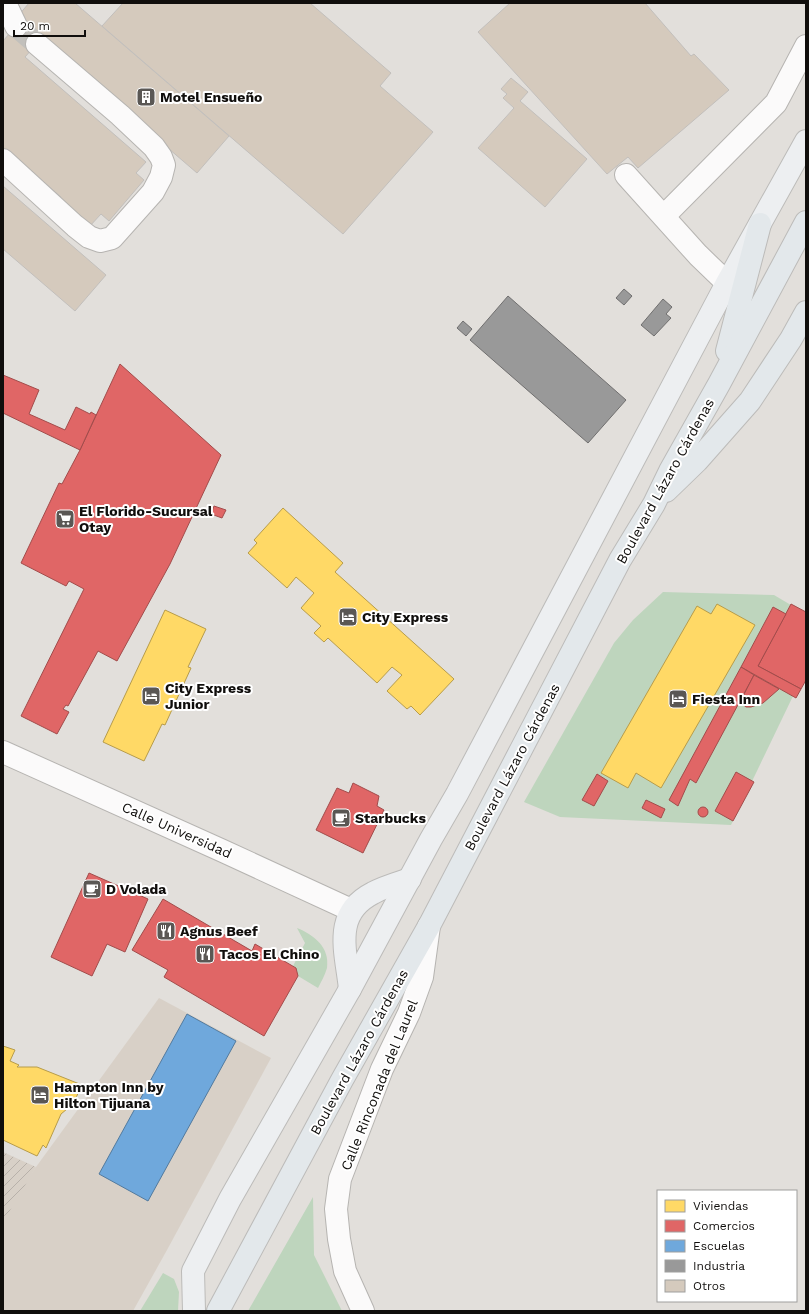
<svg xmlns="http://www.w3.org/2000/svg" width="809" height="1314" viewBox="0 0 809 1314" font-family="'Work Sans',sans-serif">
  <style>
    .built { fill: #d8d0c7 }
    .industrial { fill: url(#industrial-furrows) }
    .grass { fill: #bed5bd }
    .homes { fill: #ffd966; stroke: #b79c4b }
    .shops { fill: #e06666; stroke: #a24c4b }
    .schools { fill: #6fa8dc; stroke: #527a9e }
    .industry { fill: #999; stroke: #706f6f }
    .building { fill: #d5cabd; stroke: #c2bfbc }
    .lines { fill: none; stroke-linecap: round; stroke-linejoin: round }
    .minor-tunnel { stroke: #c2c0bc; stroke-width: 22; stroke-dasharray: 22 11; stroke-linecap: butt }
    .minor-casing { stroke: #b6b4b1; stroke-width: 24 }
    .major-casing { stroke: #bcbbb9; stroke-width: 24 }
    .highway-casing { stroke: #bcbbb9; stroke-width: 24 }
    .minor { stroke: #fbfafa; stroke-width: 22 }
    .major { stroke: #edeff1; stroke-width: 22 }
    .highway { stroke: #e3e8eb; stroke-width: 22 }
    .labels { text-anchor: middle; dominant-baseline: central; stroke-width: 4; stroke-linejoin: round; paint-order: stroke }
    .poi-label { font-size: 14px; font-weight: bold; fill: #100e0c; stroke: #fff; text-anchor: start }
    .street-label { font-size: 14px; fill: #100e0c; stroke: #fff }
  </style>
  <defs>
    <pattern id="industrial-furrows" width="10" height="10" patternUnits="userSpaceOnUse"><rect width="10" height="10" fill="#d8d0c7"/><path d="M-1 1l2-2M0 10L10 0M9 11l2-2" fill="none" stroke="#b8b1aa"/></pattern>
  </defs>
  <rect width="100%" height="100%" fill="#e2dfdb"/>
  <polygon class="built" points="159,998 271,1058 167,1250 133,1311 3,1311 3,1216 36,1167"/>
  <polygon class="industrial" points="3,1152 36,1167 3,1222"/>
  <g class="grass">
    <polygon points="663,592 774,595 806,614 806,669 731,825 560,817 524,802 614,643 633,620"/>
    <path d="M297 928C314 935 330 947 327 968 325 975 321 982 318 988L298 976 296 968 293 966 305 943Z"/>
    <polygon points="313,1197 314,1255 342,1311 248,1311"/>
    <polygon points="163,1273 174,1279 179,1292 178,1311 140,1311"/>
  </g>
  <g class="homes">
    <polygon points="283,508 343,563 335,572 454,679 420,715 411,706 407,709 387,691 402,675 392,667 377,683 328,638 324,642 314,633 321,626 301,608 314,593 296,577 287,588 248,553 257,543 254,540"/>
    <polygon points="717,604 755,625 661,788 636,773 628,788 601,773 697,606 711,614"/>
    <polygon points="165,610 206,629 188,667 191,668 165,725 162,724 144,761 103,742"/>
    <polygon points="3,1046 15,1050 10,1061 19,1065 17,1067 37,1067 82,1085 73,1104 61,1114 46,1148 43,1145 37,1156 3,1140"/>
  </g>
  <g class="shops">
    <polygon points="120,364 221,455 170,564 117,661 98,651 68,706 66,705 63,709 69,712 57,734 21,716 84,589 69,581 66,586 21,563 59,483 62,484 80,450"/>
    <polygon points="3,375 39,390 29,414 65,430 76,407 90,414 91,412 96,415 80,450 3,413"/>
    <polygon points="214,506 226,510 222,518 211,514"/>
    <polygon points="791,604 806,612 806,680 801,689 758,666"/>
    <polygon points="773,607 786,614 758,666 801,689 796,698 741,667"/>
    <polygon points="741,667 754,675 696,783 690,779 678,806 669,800"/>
    <polygon points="754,675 779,689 763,703 751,707 746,707 740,702"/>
    <polygon points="736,772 754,782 733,821 715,811"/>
    <polygon points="597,774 608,781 594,806 582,800"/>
    <polygon points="353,783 379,796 377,806 384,810 363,853 316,830 337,788 349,793"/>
    <polygon points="646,800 665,809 661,818 642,808"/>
    <circle cx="703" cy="812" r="5"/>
    <polygon points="89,873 148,899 125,952 107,944 92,976 51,957"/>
    <polygon points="163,899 252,951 255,944 296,968 298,976 264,1036 164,977 168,970 132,950"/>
  </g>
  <polygon class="schools" points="187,1014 236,1041 148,1201 99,1174"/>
  <g class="industry">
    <polygon points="624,289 632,296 624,305 616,298"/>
    <polygon points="508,296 626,400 588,443 470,340"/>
    <polygon points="663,299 672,307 666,314 671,318 654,336 641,325"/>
    <polygon points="463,321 472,329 466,336 457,328"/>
  </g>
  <g class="building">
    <polygon points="29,3 75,3 229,136 197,173 41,39 25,57 146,162 136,173 144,180 109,221 101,214 89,227 57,201 61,197 24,165 3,153 3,41 16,26 18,16"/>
    <polygon points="123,3 310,3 391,73 380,86 433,132 343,234 102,26"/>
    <polygon points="510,3 645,3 691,56 694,54 729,90 638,168 628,157 607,174 478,32"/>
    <polygon points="511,78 528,92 520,101 587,159 545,207 478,148 514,108 503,98 507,94 501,89"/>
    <polygon points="3,186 106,275 75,311 3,249"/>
  </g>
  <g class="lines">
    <polyline class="minor-tunnel" points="16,26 37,44"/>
    <g class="minor-casing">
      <g id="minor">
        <polyline points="5,3 16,26"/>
        <polyline points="3,160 75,226 89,237 100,241 112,238 153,192 161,177 164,165 161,157 154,147 120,115 37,44"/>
        <polyline points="626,175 698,255 727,283"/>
        <polyline points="664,216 776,103 806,46"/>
        <polyline points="3,752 223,851 351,910"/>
        <polyline points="363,1311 345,1271 339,1239 336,1209 340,1179 382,1069 409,1013 422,977 429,926"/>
      </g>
    </g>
    <g class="major-casing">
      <g id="major">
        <path d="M350 989C346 951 332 914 373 893 384 887 398 883 410 879"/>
        <polyline points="194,1311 193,1271 230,1199 350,989 431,839 457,794 727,283 806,141"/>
      </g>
    </g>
    <g class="highway-casing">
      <g id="highway">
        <polyline points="727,351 760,224"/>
        <polyline points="666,491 697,461 750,401 791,339 806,312"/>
        <polyline points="218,1311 342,1080 429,926 620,560 654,504 670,471 719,384 806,222"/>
      </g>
    </g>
    <use href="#minor" class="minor"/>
    <use href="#major" class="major"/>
    <use href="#highway" class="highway"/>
  </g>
  <defs>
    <g id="building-square" transform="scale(1)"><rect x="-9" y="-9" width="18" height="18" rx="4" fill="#5a5754" stroke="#fff"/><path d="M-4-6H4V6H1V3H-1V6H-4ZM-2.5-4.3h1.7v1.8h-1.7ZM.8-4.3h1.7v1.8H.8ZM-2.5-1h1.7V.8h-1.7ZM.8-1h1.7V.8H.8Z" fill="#fff"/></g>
    <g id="supermarket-square" transform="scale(1)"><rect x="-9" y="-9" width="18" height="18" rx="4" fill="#5a5754" stroke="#fff"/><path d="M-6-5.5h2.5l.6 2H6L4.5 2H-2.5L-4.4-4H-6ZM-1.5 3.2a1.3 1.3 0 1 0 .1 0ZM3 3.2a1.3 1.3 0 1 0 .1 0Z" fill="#fff"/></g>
    <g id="hotel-square" transform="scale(1)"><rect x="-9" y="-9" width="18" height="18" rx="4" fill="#5a5754" stroke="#fff"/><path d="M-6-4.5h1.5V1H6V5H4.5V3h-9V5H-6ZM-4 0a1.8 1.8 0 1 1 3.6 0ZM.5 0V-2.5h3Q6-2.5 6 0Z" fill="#fff"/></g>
    <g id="cafe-square" transform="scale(1)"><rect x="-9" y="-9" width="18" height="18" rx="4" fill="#5a5754" stroke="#fff"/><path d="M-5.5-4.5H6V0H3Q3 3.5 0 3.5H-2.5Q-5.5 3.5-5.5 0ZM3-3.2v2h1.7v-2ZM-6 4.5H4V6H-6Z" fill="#fff"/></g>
    <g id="restaurant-square" transform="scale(1)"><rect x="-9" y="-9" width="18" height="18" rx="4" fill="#5a5754" stroke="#fff"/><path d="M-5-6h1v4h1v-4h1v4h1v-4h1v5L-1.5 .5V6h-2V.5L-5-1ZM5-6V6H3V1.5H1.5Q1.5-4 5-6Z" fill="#fff"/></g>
  </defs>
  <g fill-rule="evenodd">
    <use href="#building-square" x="146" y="97"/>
    <use href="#supermarket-square" x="65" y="519"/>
    <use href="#hotel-square" x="348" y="617"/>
    <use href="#hotel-square" x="151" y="696"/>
    <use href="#hotel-square" x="678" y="699"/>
    <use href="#cafe-square" x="341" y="818"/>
    <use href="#cafe-square" x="92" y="889"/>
    <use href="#restaurant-square" x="166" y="931"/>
    <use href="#restaurant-square" x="205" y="954"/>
    <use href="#hotel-square" x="40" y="1095"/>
  </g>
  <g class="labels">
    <g class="poi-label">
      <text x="160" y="97">Motel Ensueño</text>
      <text x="79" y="511">El Florido-Sucursal<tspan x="79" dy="16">Otay</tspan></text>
      <text x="362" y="617">City Express</text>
      <text x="165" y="688">City Express<tspan x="165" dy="16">Junior</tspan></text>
      <text x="692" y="699">Fiesta Inn</text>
      <text x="355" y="818">Starbucks</text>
      <text x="106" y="889">D Volada</text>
      <text x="180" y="931">Agnus Beef</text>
      <text x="219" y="954">Tacos El Chino</text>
      <text x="54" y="1087">Hampton Inn by<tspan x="54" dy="16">Hilton Tijuana</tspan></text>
    </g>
    <g class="street-label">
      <text transform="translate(665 481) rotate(-61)">Boulevard Lázaro Cárdenas</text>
      <text transform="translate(512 767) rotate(-62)">Boulevard Lázaro Cárdenas</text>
      <text transform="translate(177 830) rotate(24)">Calle Universidad</text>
      <text transform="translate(359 1052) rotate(-61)">Boulevard Lázaro Cárdenas</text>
      <text transform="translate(379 1085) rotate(-68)">Calle Rinconada del Laurel</text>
    </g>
  </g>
  <rect width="809" height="1314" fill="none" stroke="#100e0c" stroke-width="8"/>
  <rect x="657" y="1190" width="140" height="112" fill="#ffffff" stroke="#9f9f9e"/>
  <rect x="665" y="1200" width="20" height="12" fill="#ffd966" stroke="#9f9f9e"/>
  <text x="693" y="1210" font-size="12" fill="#100e0c">Viviendas</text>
  <rect x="665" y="1220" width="20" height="12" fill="#e06666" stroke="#9f9f9e"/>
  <text x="693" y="1230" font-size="12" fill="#100e0c">Comercios</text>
  <rect x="665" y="1240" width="20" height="12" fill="#6fa8dc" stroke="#9f9f9e"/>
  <text x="693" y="1250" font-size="12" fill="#100e0c">Escuelas</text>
  <rect x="665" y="1260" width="20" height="12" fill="#999999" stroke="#9f9f9e"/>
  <text x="693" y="1270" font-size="12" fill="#100e0c">Industria</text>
  <rect x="665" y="1280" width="20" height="12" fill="#d5cabd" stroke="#9f9f9e"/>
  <text x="693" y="1290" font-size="12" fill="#100e0c">Otros</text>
  <path d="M14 30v6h71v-6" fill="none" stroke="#100e0c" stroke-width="2"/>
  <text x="20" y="30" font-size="12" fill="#100e0c" stroke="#ffffff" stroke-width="3" paint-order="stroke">20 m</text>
</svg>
